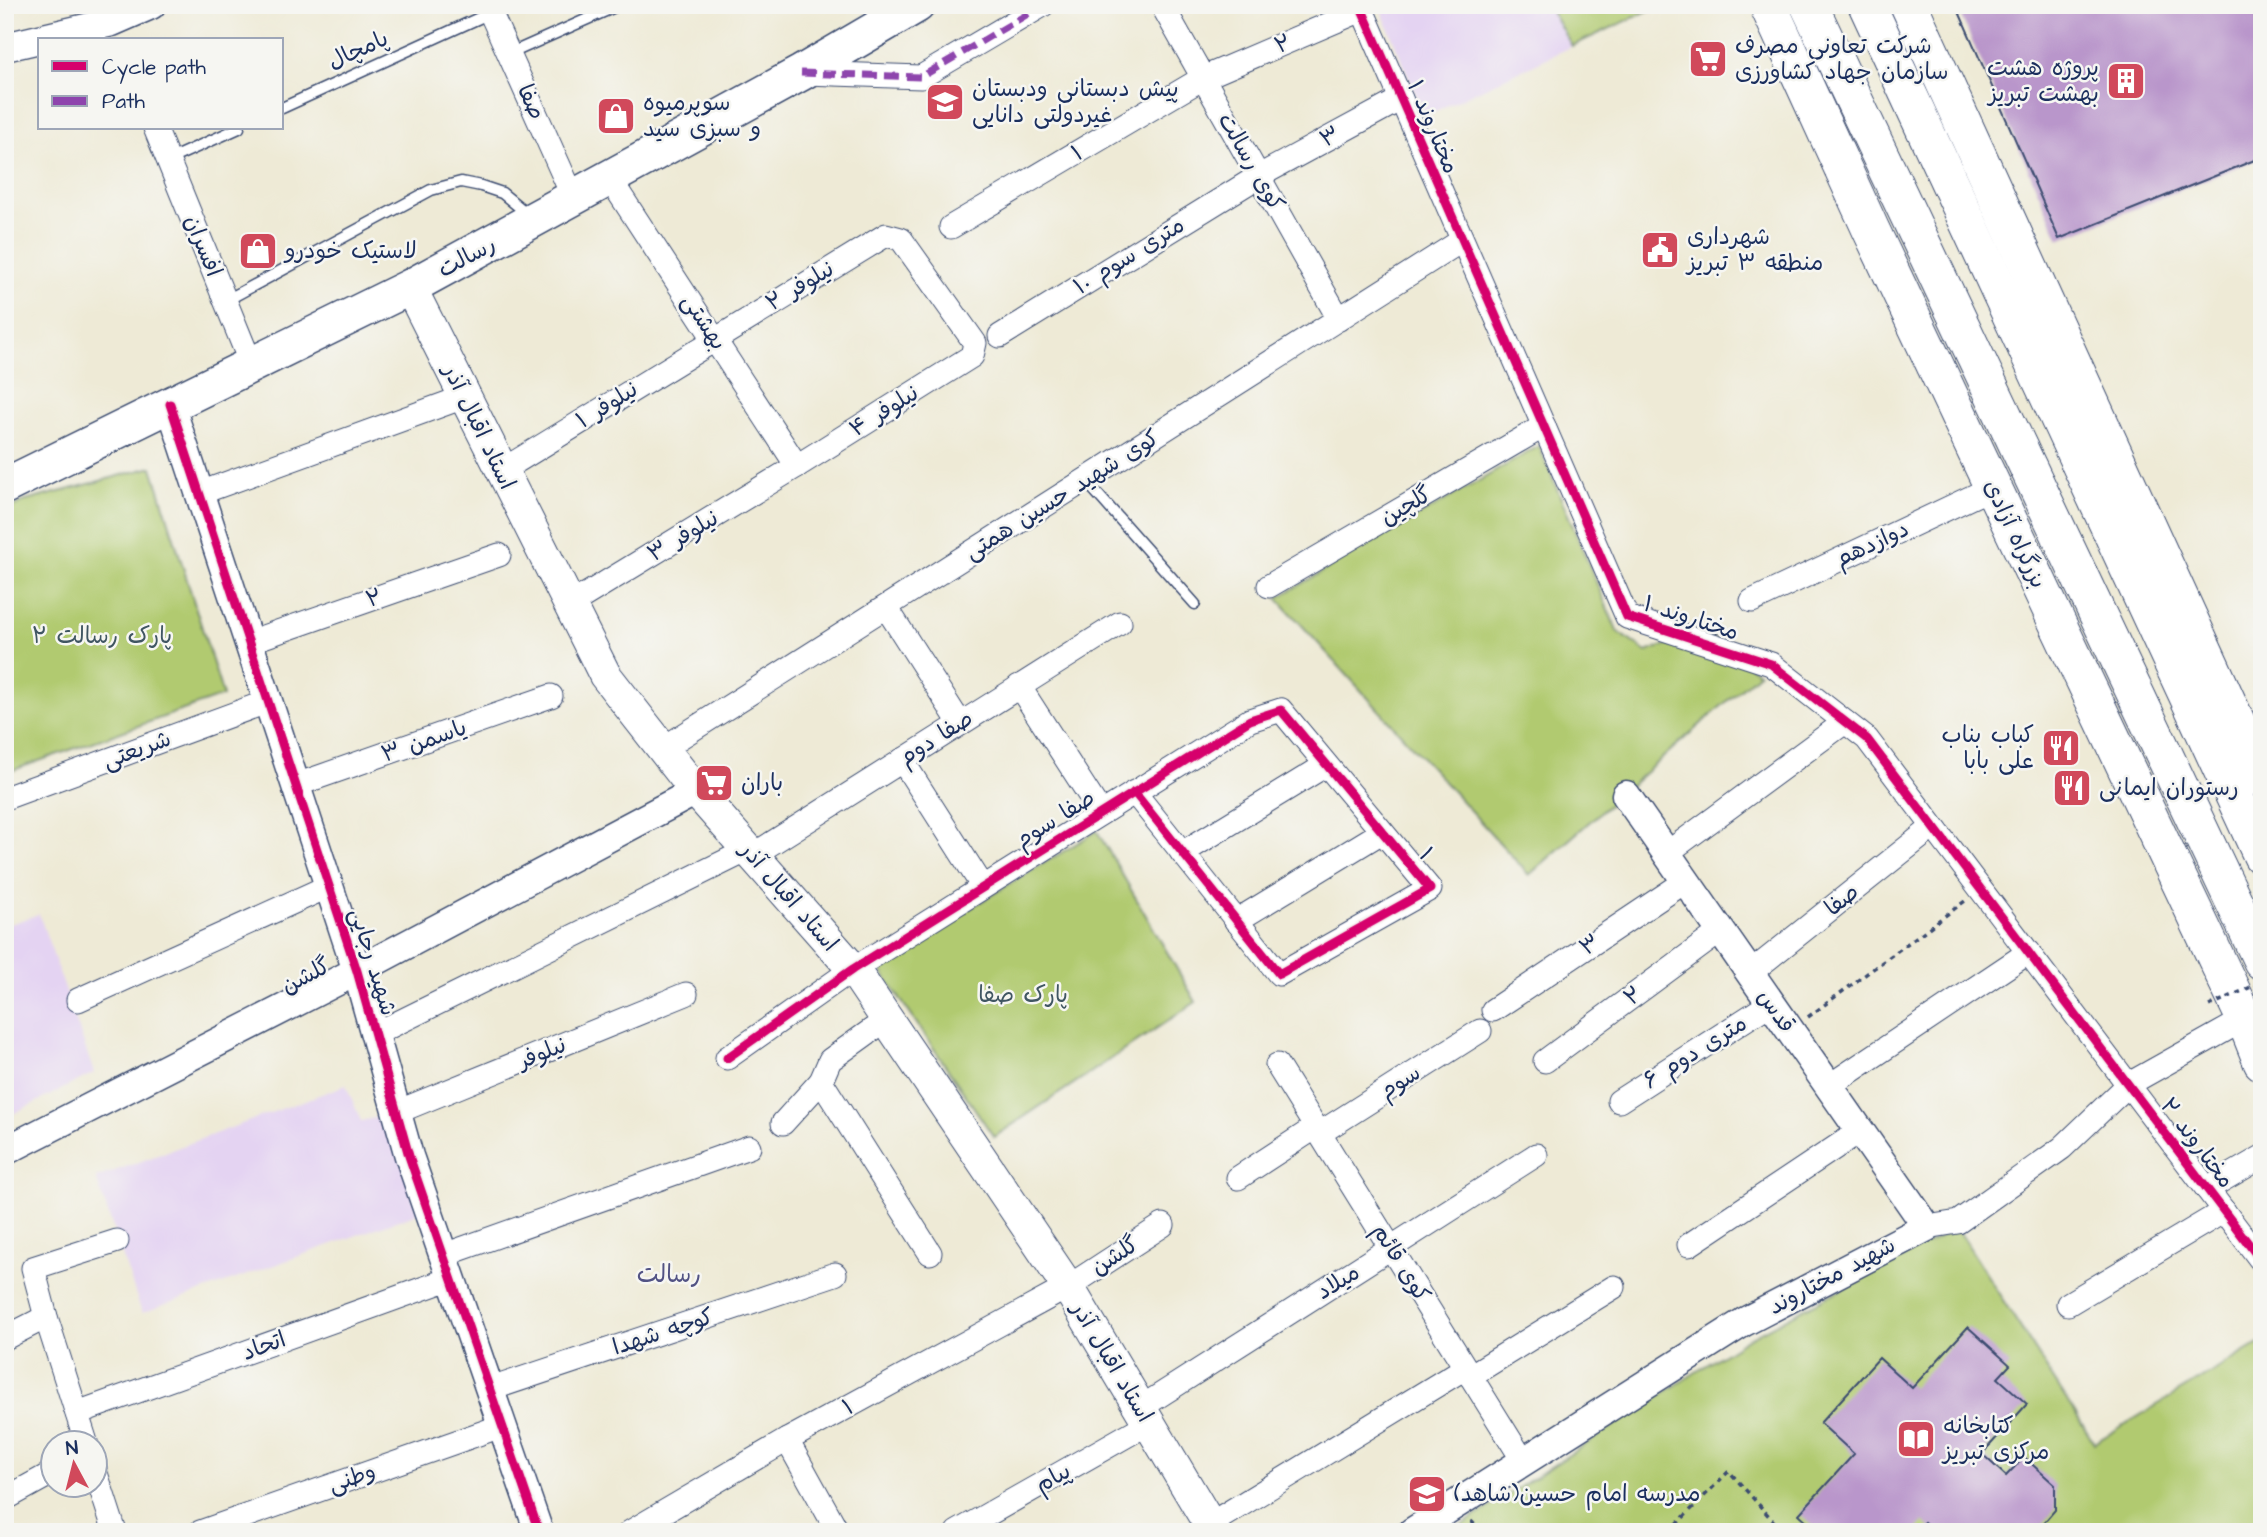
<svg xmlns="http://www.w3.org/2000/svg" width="2267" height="1537" viewBox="0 0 2267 1537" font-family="'Architects Daughter','Playpen Sans Arabic',sans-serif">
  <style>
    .built { fill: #e4d3f2 }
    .green { fill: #b1ca6f; stroke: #667c66; stroke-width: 2 }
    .building { fill: #b996cb }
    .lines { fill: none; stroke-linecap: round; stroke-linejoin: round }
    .service-casing { stroke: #3b4b70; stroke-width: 13 }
    .minor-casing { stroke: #3b4b70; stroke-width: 25 }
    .tertiary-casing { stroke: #3b4b70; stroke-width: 31 }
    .secondary-casing { stroke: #3b4b70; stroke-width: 34 }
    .primary-casing { stroke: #3b4b70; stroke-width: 38 }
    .trunk-casing { stroke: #3b4b70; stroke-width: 39 }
    .path { stroke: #3b4b70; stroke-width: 3.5; stroke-dasharray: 5 5; stroke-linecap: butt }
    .service { stroke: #fff; stroke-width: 10 }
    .minor { stroke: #fff; stroke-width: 23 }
    .tertiary { stroke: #fff; stroke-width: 28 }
    .secondary { stroke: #fff; stroke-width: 32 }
    .primary { stroke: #fff; stroke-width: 35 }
    .trunk { stroke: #fff; stroke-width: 37 }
    .path-bridge { stroke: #3b4b70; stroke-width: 3.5; stroke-dasharray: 5 5; stroke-linecap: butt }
    .quiet { stroke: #8e44ad; stroke-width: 7; stroke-dasharray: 14 7; stroke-linecap: butt }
    .cycleway-casing { stroke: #f6f6f2; stroke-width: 13 }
    .cycleway { stroke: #d6006c; stroke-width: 9 }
    .labels { text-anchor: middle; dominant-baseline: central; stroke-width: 5; stroke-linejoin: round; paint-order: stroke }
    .street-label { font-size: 23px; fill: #1b2f5e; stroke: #f6f6f2 }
    .poi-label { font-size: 23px; fill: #1b2f5e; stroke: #f6f6f2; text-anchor: start }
    .park-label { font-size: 23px; fill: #405662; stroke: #f6f6f2 }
    .neighbourhood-label { font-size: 24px; fill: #525384; stroke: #f6f6f2 }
  </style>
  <rect width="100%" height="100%" fill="#f6f6f2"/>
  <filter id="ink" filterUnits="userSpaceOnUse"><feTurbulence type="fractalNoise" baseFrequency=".0143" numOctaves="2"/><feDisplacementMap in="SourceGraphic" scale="14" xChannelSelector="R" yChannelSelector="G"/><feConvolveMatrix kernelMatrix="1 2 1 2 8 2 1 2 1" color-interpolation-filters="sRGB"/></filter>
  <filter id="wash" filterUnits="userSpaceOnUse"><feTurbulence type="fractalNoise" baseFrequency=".00686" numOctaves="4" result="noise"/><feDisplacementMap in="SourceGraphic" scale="28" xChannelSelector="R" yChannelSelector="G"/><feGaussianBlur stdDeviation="1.57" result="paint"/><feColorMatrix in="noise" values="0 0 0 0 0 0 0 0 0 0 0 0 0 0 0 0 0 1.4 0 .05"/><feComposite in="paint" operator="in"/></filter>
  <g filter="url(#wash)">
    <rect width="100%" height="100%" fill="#eeead6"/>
    <g class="built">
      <polygon points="1379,5 1547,5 1572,46 1425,116"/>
      <polygon points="39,914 94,1073 5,1118 5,926"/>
      <polygon points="346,1085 361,1121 387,1115 418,1213 142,1313 96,1178"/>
    </g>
    <g class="green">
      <polygon points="1547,5 1653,5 1654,8 1572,46"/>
      <polygon points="1539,446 1617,631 1646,652 1705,632 1759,673 1529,875 1277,598"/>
      <polygon points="152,467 223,696 5,773 5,511 22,502"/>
      <polygon points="1097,831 1196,1002 994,1137 877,965"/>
      <polygon points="1957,1228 2094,1443 2262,1342 2262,1532 1451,1532 1745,1340"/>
    </g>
    <g id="blocks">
      <g class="building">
        <polygon points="1956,5 2262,5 2262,157 2059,239"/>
        <polygon points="1968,1327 2010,1365 1998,1378 2027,1404 1982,1454 2006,1476 2024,1457 2055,1485 2055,1510 2036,1532 1934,1532 1924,1522 1914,1532 1819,1532 1799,1514 1854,1454 1820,1423 1879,1358 1912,1388"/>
      </g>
    </g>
  </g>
  <g filter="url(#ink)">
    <use href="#blocks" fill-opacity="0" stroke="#3b4b70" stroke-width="2"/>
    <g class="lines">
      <g class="service-casing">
        <g id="service">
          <polyline points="509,54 619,5"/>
          <polyline points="282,108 490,13"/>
          <polyline points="168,160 239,128"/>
          <polyline points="225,301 431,190 461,182 481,186 502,193 530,216"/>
          <polyline points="1085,480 1195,604"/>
        </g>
      </g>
      <g class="minor-casing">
        <g id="minor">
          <polyline points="487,5 574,199"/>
          <polyline points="1162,5 1339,319"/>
          <polyline points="1360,5 1627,617 1771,664 1867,739 2260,1259"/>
          <polyline points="805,73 921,77 1043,5"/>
          <polyline points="155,128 251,364"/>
          <polyline points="610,179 797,466"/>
          <polyline points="951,227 1203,78 1362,10"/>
          <polyline points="1000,336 1259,176 1401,99"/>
          <polyline points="501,471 886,235 901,239 975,343 972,356 797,466 569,605"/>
          <polyline points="200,493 464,397"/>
          <polyline points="1269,586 1544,426"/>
          <polyline points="1752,601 1993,487"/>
          <polyline points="886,607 960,723"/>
          <polyline points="249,642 499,555"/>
          <polyline points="1019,686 1101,813"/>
          <polyline points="662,749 1461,241"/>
          <polyline points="902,760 983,887"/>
          <polyline points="296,785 551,696"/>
          <polyline points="5,798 269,701"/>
          <polyline points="1182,853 1326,765"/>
          <polyline points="1667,853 1845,722"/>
          <polyline points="753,855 1120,623"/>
          <polyline points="1236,921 1382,832"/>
          <polyline points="1750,973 1933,827"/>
          <polyline points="78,1000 329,886"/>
          <polyline points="1493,1010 1686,881"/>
          <polyline points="375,1034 748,850"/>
          <polyline points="727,1058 853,969 1250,720 1281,710 1430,889 1279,974 1134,792"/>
          <polyline points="1545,1061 1721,931"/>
          <polyline points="1277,1065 1524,1462"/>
          <polyline points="821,1081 930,1253"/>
          <polyline points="1829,1086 2029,952"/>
          <polyline points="1619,1101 1771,1003"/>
          <polyline points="397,1112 686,994"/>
          <polyline points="783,1123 821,1081 830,1060 887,1019"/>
          <polyline points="1320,1133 1480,1031"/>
          <polyline points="1238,1178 1316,1127"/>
          <polyline points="2207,1189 2262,1157"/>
          <polyline points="1927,1227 1958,1222 2062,1148 2129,1084 2245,1019"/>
          <polyline points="1689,1245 1860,1131"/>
          <polyline points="444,1255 749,1147"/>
          <polyline points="2068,1304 2224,1211"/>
          <polyline points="5,1338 46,1317"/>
          <polyline points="1470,1376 1614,1287"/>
          <polyline points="491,1389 835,1274"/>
          <polyline points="1140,1408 1536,1155"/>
          <polyline points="77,1413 452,1278"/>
          <polyline points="787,1440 838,1532"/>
          <polyline points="86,1442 46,1317 33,1268 117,1241"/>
          <polyline points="94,1467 115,1532"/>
          <polyline points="5,1499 52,1473"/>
          <polyline points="1210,1524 1465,1368"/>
          <polyline points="200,1532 504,1425"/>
          <polyline points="630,1532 787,1440 1068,1287 1163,1225"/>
          <polyline points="957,1532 1149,1423"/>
        </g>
      </g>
      <g class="tertiary-casing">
        <g id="tertiary">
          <polyline points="5,47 112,22 151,5"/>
          <polyline points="170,404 357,971 409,1156 539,1532"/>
          <polyline points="5,1151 357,971 696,791"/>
          <polyline points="1412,1532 1744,1322 1927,1227 1626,795"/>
        </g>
      </g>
      <g class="secondary-casing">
        <polyline id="secondary" points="410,287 605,675 696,791 853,969 1068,1287 1214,1532"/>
      </g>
      <g class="primary-casing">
        <polyline id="primary" points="5,486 410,287 801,73 917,5"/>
      </g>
      <g class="trunk-casing">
        <g id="trunk">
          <polyline points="1768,5 1871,230 2245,1019 2262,1062"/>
          <polyline points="1809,5 2262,961"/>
          <polyline points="1867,5 2262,856"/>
          <polyline points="1909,5 2262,778"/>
        </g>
      </g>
      <g class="path">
        <polyline points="1808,1017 1965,901"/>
        <polyline points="1471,1521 1482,1532"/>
        <polyline points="1669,1532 1729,1471 1783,1532"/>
      </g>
      <use href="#service" class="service"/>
      <use href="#minor" class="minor"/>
      <use href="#tertiary" class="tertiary"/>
      <use href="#secondary" class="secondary"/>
      <use href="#primary" class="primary"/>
      <use href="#trunk" class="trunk"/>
      <polyline class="path-bridge" points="2209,1006 2262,982"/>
      <polyline class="quiet" points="801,73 921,77 1043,5"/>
      <g class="cycleway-casing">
        <g id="cycleway">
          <polyline points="1360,5 1627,617 1771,664 1867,739 2260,1259"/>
          <polyline points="170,404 357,971 409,1156 539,1532"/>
          <polyline points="727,1058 853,969 1250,720 1281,710 1430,889 1279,974 1134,792"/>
        </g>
      </g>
      <use href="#cycleway" class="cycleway"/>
    </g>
  </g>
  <defs>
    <g id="supermarket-square" transform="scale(2.0125)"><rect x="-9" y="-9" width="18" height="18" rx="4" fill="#d1495b" stroke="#f6f6f2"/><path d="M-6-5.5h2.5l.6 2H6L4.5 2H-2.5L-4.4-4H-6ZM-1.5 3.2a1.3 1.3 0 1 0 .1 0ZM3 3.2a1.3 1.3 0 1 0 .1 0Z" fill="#fff"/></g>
    <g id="building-square" transform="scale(2.0125)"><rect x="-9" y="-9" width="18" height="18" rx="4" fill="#d1495b" stroke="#f6f6f2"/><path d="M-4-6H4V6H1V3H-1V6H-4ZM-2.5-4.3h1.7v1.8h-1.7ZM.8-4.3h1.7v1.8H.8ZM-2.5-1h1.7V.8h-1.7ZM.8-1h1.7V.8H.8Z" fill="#fff"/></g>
    <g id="school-square" transform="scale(2.0125)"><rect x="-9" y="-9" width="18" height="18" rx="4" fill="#d1495b" stroke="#f6f6f2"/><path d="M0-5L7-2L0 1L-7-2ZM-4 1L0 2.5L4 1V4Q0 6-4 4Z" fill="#fff"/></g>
    <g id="shop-square" transform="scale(2.0125)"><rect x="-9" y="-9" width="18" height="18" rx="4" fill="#d1495b" stroke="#f6f6f2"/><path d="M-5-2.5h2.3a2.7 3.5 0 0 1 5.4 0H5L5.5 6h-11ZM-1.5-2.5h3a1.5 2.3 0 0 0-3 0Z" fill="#fff"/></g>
    <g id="civic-square" transform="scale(2.0125)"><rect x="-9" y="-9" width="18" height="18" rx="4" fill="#d1495b" stroke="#f6f6f2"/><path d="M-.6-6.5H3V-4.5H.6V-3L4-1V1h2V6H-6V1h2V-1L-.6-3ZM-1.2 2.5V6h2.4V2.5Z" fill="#fff"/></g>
    <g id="restaurant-square" transform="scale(2.0125)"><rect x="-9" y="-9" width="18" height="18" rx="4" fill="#d1495b" stroke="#f6f6f2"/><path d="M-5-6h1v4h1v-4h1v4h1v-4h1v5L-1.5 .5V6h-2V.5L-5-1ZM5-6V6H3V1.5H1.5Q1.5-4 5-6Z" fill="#fff"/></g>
    <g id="library-square" transform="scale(2.0125)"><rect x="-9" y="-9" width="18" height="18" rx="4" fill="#d1495b" stroke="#f6f6f2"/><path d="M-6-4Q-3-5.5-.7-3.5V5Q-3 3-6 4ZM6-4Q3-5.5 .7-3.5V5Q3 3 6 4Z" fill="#fff"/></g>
  </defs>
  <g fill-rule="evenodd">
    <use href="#supermarket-square" x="1708" y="59"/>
    <use href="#building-square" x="2126" y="81"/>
    <use href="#school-square" x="945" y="102"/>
    <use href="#shop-square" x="616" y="116"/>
    <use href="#civic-square" x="1660" y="250"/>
    <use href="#shop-square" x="258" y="251"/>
    <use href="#restaurant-square" x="2061" y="748"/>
    <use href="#supermarket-square" x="714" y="783"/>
    <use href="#restaurant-square" x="2072" y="788"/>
    <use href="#library-square" x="1916" y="1439"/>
    <use href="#school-square" x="1427" y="1494"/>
  </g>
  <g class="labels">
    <g class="street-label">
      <text transform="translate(1283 44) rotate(-23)">۲</text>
      <text transform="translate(358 50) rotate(-24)">پامچال</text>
      <text transform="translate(531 102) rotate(66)">صفا</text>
      <text transform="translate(1433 127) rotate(67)">مختاروند ۱</text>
      <text transform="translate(1330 137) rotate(-28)">۳</text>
      <text transform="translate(1077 153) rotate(-30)">۱</text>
      <text transform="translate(1251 162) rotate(60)">کوی رسالت</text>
      <text transform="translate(203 246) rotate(68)">افسران</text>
      <text transform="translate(1129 256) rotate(-32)">۱۰ متری سوم</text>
      <text transform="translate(467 257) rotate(-28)">رسالت</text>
      <text transform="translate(800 286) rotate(-31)">نیلوفر ۲</text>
      <text transform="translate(704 322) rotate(57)">بهشتی</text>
      <text transform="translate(607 405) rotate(-32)">نیلوفر ۱</text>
      <text transform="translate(884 411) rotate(-32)">نیلوفر ۴</text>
      <text transform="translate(479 427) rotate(64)">استاد اقبال آذر</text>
      <text transform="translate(1062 495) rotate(-32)">کوی شهید حسین همتی</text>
      <text transform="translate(1406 506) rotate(-30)">گلچین</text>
      <text transform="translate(2015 534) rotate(65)">بزرگراه آزادی</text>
      <text transform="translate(683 536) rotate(-31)">نیلوفر ۳</text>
      <text transform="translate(1872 544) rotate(-25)">دوازدهم</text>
      <text transform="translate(374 598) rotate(-19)">۲</text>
      <text transform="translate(1691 618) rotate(18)">مختاروند ۱</text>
      <text transform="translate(936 738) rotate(-32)">صفا دوم</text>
      <text transform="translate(424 741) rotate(-19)">یاسمن ۳</text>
      <text transform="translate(137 750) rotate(-20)">شریعتی</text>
      <text transform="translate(1055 819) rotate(-32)">صفا سوم</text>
      <text transform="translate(1426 854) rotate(50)">۱</text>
      <text transform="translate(789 897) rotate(49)">استاد اقبال آذر</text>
      <text transform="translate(1842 900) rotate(-39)">صفا</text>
      <text transform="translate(1590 945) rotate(-34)">۳</text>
      <text transform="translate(373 962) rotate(73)">شهید رجایی</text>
      <text transform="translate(306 976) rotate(-27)">گلشن</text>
      <text transform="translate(1633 996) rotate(-37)">۲</text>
      <text transform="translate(1776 1011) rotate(55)">قدس</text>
      <text transform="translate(1695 1052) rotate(-32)">۶ متری دوم</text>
      <text transform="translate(542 1053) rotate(-22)">نیلوفر</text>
      <text transform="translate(1400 1082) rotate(-32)">سوم</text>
      <text transform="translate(2197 1143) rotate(53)">مختاروند ۲</text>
      <text transform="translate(1115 1256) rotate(-33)">گلشن</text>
      <text transform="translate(1401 1263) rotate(58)">کوی قائم</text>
      <text transform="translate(1832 1276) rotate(-28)">شهید مختاروند</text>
      <text transform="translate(1338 1282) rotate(-32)">میلاد</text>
      <text transform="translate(663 1332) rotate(-18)">کوچه شهدا</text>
      <text transform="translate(264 1346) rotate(-20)">اتحاد</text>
      <text transform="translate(1112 1362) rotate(59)">استاد اقبال آذر</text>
      <text transform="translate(848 1407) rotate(-29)">۱</text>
      <text transform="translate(352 1478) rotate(-19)">وطنی</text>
      <text transform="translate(1053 1478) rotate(-29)">پیام</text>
    </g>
    <g class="poi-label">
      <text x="1735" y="46">شرکت تعاونی مصرف<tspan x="1735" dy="26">سازمان جهاد کشاورزی</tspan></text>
      <text x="2099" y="68" text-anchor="end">پروژه هشت<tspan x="2099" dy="26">بهشت تبریز</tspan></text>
      <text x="972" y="89">پیش دبستانی ودبستان<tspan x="972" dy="26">غیردولتی دانایی</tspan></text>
      <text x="643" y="103">سوپرمیوه<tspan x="643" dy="26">و سبزی سید</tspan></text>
      <text x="1687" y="237">شهرداری<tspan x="1687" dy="26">منطقه ۳ تبریز</tspan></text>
      <text x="285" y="251">لاستیک خودرو</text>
      <text x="2034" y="735" text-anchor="end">کباب بناب<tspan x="2034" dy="26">علی بابا</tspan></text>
      <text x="741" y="783">باران</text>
      <text x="2099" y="788">رستوران ایمانی</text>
      <text x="1943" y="1426">کتابخانه<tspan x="1943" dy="26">مرکزى تبریز</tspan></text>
      <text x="1454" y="1494">مدرسه امام حسین(شاهد)</text>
    </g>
    <g class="park-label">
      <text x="102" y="636">پارک رسالت ۲</text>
      <text x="1023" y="995">پارک صفا</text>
    </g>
    <g class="neighbourhood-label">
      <text x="669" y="1275">رسالت</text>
    </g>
  </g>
  <rect width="2267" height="1537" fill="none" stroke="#f6f6f2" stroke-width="28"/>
  <rect x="38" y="38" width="245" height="91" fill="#f6f6f2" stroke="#9ea6b7" stroke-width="2"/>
  <rect x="52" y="61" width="35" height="10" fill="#d6006c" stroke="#9ea6b7" stroke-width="2"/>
  <text x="102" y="74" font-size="21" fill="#1b2f5e">Cycle path</text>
  <rect x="52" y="96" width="35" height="10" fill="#8e44ad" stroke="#9ea6b7" stroke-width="2"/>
  <text x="102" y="108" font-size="21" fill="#1b2f5e">Path</text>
  <g transform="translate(74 1464) rotate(353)"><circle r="33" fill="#f6f6f2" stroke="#9ea6b7" stroke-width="2"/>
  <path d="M0-5L12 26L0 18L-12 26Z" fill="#d1495b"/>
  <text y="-10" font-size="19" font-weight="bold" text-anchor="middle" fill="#1b2f5e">N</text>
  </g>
</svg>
